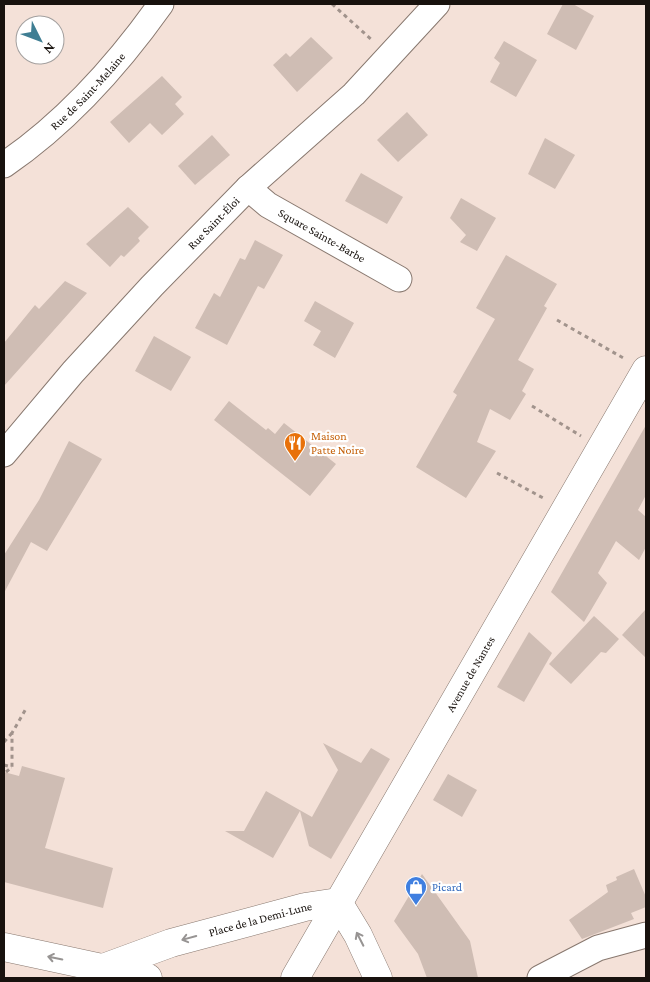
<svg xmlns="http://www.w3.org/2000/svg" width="650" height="982" viewBox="0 0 650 982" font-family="'Crimson Pro',serif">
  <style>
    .building { fill: #cfbdb4 }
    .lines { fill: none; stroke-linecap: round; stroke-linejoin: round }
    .street-casing { stroke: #88786f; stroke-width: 27 }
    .secondary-casing { stroke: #88786f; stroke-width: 29 }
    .path { stroke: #a1938c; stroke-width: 3; stroke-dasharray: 4 4; stroke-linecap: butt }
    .street { stroke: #fff; stroke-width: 25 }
    .secondary { stroke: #fff; stroke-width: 28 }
    .oneway { stroke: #979493 }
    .labels { text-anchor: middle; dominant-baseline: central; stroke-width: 4.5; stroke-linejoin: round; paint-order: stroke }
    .street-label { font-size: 12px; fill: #18120e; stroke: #fff }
    .food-label { font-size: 12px; fill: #c56008; stroke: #fff; text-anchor: start }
    .shop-label { font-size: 12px; fill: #366cbe; stroke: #fff; text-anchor: start }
  </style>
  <rect width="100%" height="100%" fill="#f4e1d8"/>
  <g class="building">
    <polygon points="563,4 573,4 594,16 576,50 547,34"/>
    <polygon points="311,37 333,58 297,92 273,65 286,53 290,57"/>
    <polygon points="504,41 537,60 516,97 490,82 500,63 494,58"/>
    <polygon points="162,76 182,97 175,104 184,114 162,135 150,123 129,143 110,122"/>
    <polygon points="407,112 428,135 398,162 377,140"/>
    <polygon points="212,135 230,155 195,185 178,166"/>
    <polygon points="545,138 575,155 555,189 528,174"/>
    <polygon points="361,173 403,197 387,224 345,201"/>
    <polygon points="461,198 496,218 477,251 460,242 466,235 450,218"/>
    <polygon points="128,207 149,227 138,238 140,241 124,257 121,255 110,267 86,244"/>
    <polygon points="255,240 283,255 264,289 258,286 227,345 195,328 214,293 220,297 240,258 245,260"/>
    <polygon points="506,255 557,284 544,306 547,308 518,360 534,369 522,391 526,394 510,420 490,409 477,442 496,451 466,498 416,467 457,395 453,392 495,319 476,308"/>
    <polygon points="65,281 87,293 4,386 4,343 35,305 39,309"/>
    <polygon points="315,301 354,323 335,358 313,345 321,331 304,321"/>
    <polygon points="154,336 191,357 171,391 135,371"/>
    <polygon points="229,401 266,430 268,428 275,434 284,423 336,464 310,496 214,420"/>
    <polygon points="646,425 646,495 638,510 646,517 646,547 639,560 616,541 598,573 607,583 584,622 551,592"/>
    <polygon points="69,441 102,459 47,551 31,542 4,593 4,555 39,500"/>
    <polygon points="646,609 646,658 622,635"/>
    <polygon points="594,616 619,639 606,653 601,652 571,684 549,664"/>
    <polygon points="529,632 552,653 524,702 497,687"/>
    <polygon points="323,743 361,763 371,748 390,759 331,859 309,846 300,811 273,858 225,831 244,831 266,791 312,817 338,770"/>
    <polygon points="22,766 65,778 45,848 113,868 103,908 4,882 4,772 19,776"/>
    <polygon points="448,774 477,790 462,817 433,800"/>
    <polygon points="634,869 646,897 646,907 631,913 634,919 582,939 569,920 608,892 606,885 617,880 616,877"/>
    <polygon points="422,874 470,941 478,978 427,978 418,954 394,921"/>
  </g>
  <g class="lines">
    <g class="street-casing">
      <g id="street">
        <path id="s1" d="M4 165C67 122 117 66 161 4"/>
        <path id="s2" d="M248 188 268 205 399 279"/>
        <path id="s3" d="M4 454 73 372 152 286 248 188 354 94 437 4"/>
        <polyline points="540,978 598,948 646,935"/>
      </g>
    </g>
    <g class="secondary-casing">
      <g id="secondary">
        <polyline points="338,902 358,935 378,978"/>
        <polyline points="4,947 148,978"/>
        <path id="s4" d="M103 968 171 943 305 907 338 902"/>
        <path id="s5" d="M295 978 646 370"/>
      </g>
    </g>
    <g class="path">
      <polyline points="332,4 373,41"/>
      <polyline points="557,320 625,359"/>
      <polyline points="532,406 581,436"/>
      <polyline points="497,473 545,499"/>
      <polyline points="4,742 12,733"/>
      <polyline points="4,765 12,767"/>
      <polyline points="6,772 12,767 12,733 27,707"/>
    </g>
    <use href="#street" class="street"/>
    <use href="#secondary" class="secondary"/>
  </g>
  <defs><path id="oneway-shaft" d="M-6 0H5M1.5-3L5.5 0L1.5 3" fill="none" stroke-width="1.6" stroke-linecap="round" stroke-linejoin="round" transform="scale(1.25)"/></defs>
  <g class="oneway">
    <use href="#oneway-shaft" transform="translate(189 938) rotate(165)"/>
    <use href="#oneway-shaft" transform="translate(360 939) rotate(-117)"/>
    <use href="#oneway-shaft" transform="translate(55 958) rotate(-168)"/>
  </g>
  <defs>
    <g id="restaurant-pin" transform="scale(1.125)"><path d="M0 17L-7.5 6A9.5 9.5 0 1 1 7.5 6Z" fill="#e8710a" stroke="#fff"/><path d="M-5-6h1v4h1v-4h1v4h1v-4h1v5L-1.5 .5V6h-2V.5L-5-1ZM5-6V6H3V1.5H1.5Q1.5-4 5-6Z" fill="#fff"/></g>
    <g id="shop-pin" transform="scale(1.125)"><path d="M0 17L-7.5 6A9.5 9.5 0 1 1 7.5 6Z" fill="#3f7fe0" stroke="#fff"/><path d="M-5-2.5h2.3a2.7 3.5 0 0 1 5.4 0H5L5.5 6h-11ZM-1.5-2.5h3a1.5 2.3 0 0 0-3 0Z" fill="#fff"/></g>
  </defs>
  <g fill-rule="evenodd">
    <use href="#restaurant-pin" x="295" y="443"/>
    <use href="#shop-pin" x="416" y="887"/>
  </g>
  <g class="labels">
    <g class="street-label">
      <text stroke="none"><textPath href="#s1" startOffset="112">Rue de Saint-Melaine</textPath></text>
      <text stroke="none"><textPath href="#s3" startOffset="312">Rue Saint-Éloi</textPath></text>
      <text stroke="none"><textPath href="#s2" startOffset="88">Square Sainte-Barbe</textPath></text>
      <text stroke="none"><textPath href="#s5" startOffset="351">Avenue de Nantes</textPath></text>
      <text stroke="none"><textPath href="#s4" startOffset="165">Place de la Demi-Lune</textPath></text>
    </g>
    <g class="food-label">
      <text x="311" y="436">Maison<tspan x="311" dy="14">Patte Noire</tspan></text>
    </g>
    <g class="shop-label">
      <text x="432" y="887">Picard</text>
    </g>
  </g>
  <rect width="650" height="982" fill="none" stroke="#18120e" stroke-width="10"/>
  <g transform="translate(40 40) rotate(132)"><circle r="24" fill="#ffffff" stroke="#a3a09f"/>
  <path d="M0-4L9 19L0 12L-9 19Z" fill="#3f7e93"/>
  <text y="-8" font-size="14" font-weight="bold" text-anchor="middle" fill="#18120e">N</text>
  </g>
</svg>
